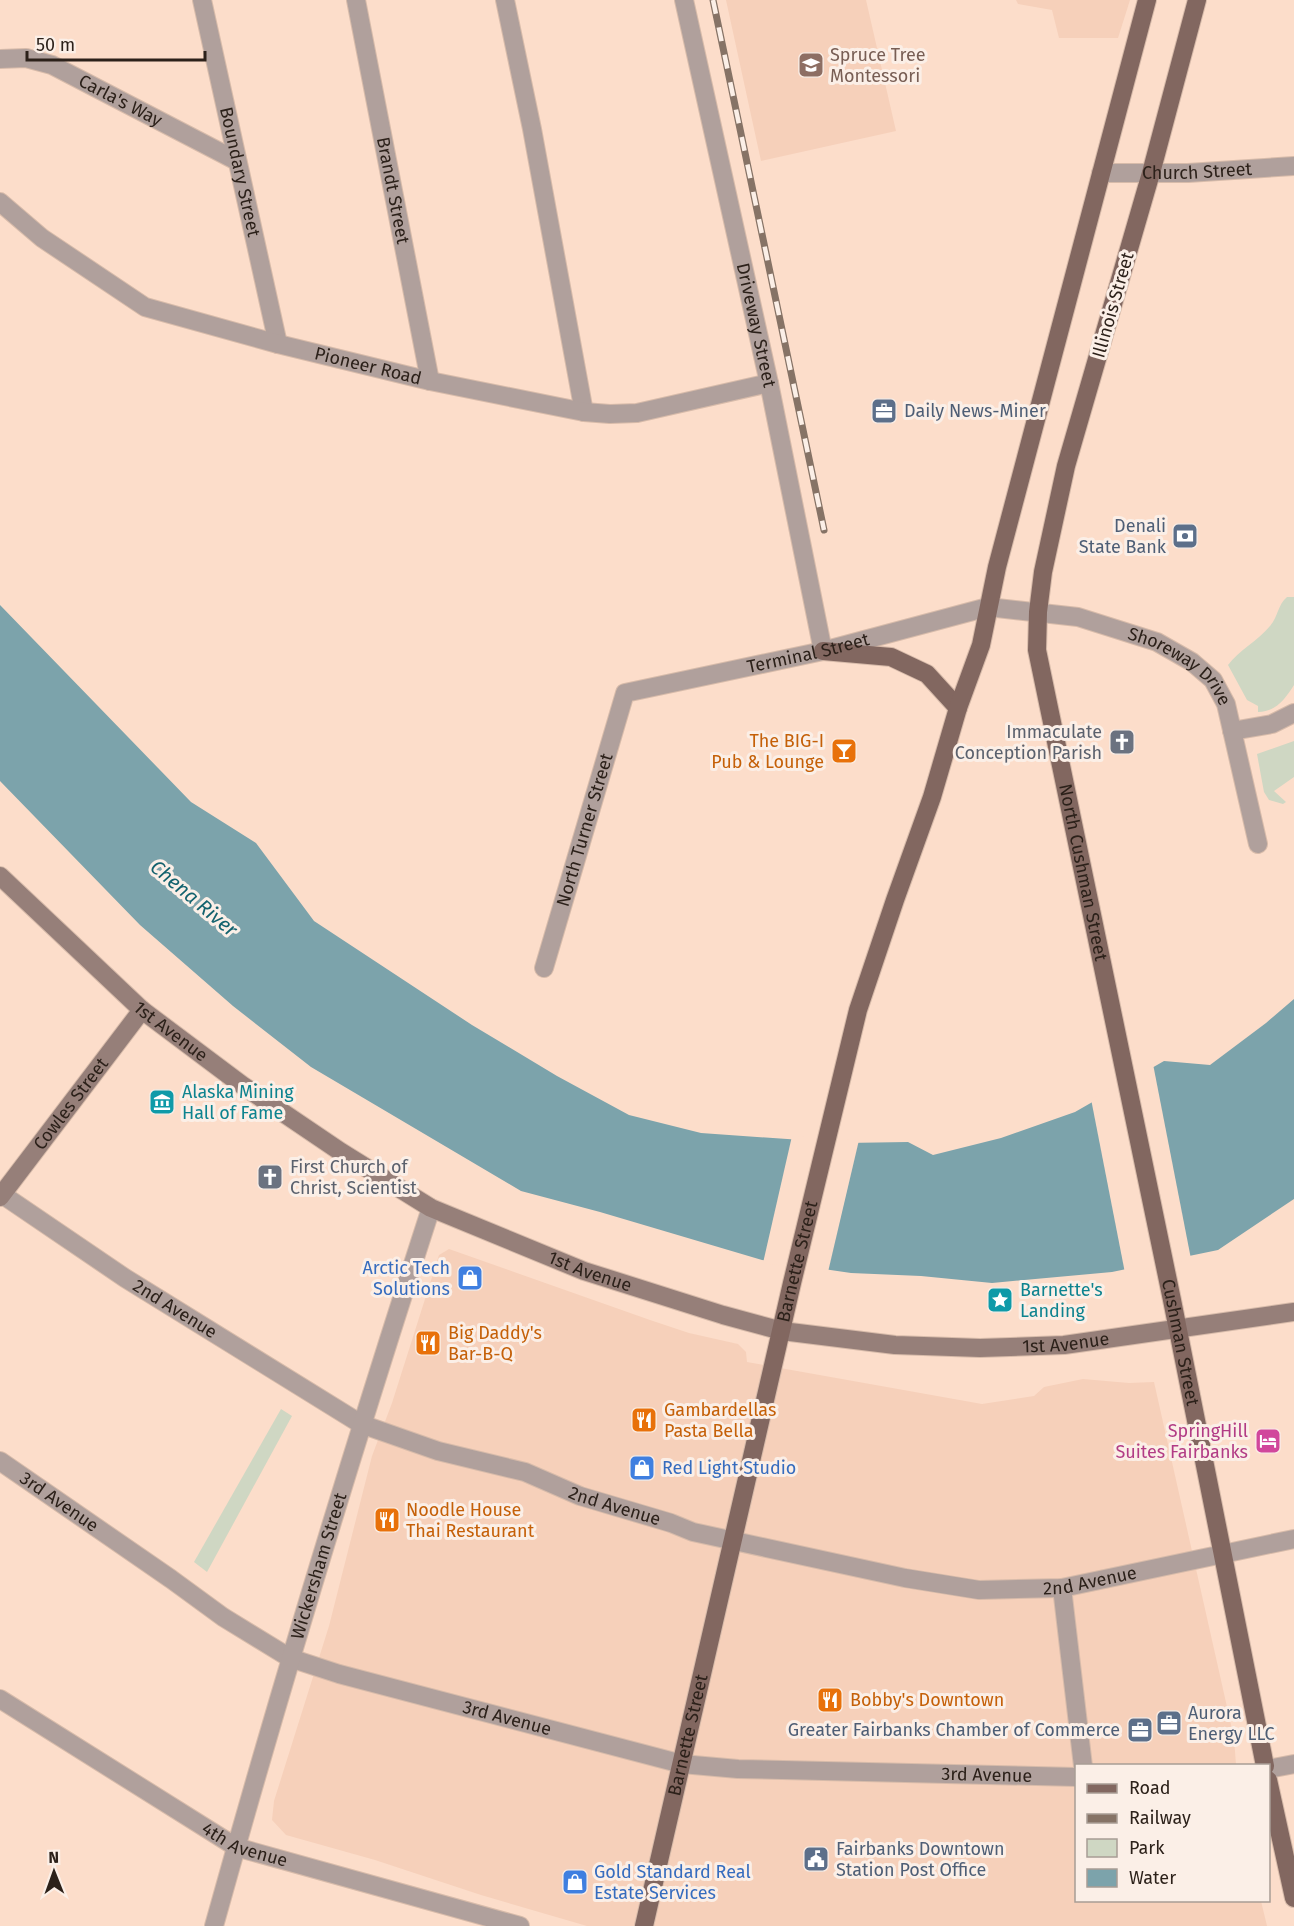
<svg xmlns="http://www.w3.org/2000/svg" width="1294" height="1926" viewBox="0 0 1294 1926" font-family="'Fira Sans',sans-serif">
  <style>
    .built { fill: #f6d0ba }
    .green { fill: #cfd7c3 }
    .water { fill: #7ca3ab }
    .pier { fill: #fcddca }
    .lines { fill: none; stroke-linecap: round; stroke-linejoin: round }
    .street-casing { stroke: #d7bbaa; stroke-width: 20 }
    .secondary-casing { stroke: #d7bbaa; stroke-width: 20 }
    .primary-casing { stroke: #d7bbaa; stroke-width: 20 }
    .street { stroke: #b0a09c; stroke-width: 18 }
    .secondary { stroke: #967f79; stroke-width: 18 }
    .primary { stroke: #826760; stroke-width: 18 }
    .rail-casing { stroke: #867366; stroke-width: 7 }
    .rail { stroke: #fbefe7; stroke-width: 4.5; stroke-dasharray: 14; stroke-linecap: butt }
    .labels { text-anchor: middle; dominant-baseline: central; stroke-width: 6; stroke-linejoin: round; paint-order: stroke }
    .education-label { font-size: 18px; fill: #785e54; stroke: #fbefe7; text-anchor: start }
    .street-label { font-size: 18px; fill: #2c211a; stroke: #fbefe7 }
    .service-label { font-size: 18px; fill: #4e5e75; stroke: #fbefe7; text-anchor: start }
    .worship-label { font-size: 18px; fill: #5b616d; stroke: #fbefe7; text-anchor: end }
    .food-label { font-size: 18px; fill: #c56008; stroke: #fbefe7; text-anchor: start }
    .culture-label { font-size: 18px; fill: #0d838f; stroke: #fbefe7; text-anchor: start }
    .shop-label { font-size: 18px; fill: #366cbe; stroke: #fbefe7; text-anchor: start }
    .hotel-label { font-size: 18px; fill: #b23c85; stroke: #fbefe7; text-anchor: end }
    .water-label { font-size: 20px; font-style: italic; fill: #13626e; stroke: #fbefe7 }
  </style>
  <rect width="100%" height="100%" fill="#fcddca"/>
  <g class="built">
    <polygon points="726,0 866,0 896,131 761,161"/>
    <polygon points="1016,0 1130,0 1118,38 1059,38 1052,10 1018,4"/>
    <polygon points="449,1249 650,1320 689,1333 738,1344 746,1352 747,1362 982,1404 1034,1396 1044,1387 1083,1379 1129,1383 1154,1382 1234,1738 1236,1765 1076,1766 1076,1900 1261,1901 1267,1926 587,1926 481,1895 375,1860 286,1835 272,1820 274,1801 329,1626 372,1456 392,1403 439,1255"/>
  </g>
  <g class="green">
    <path d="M1287 597H1294V685C1285 699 1276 712 1258 712V706L1247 700 1228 665C1239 650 1258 641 1270 626 1278 617 1278 604 1287 597Z"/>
    <polygon points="1294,741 1294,777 1274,791 1286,802 1283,804 1269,800 1264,792 1257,754"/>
    <polygon points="281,1409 292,1416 207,1572 194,1562"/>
  </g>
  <polygon class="water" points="0,605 191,802 256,843 314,921 472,1025 557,1076 629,1115 701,1133 845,1143 908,1142 933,1155 1001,1138 1075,1112 1164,1061 1210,1065 1266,1023 1294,999 1294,1199 1218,1250 1112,1272 992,1283 921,1276 851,1273 762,1260 600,1212 521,1191 311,1067 233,1006 140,925 0,781"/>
  <g class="pier">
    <polygon points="1153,1064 1191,1259 1125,1273 1091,1099"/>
    <polygon points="792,1136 859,1140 828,1272 763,1263"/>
  </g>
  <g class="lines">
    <g class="street-casing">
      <g id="street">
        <path id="s1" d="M202 0 278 344"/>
        <path id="s2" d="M356 0 430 381"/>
        <polyline points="505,0 532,129 584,412"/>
        <path id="s3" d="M684 0 769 383 823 651"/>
        <path id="s4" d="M0 59 26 58 52 65 237 161"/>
        <path id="s5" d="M1101 173H1188L1294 166"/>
        <path id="s6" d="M0 202 42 238 145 307 278 344 430 381 584 412 610 414 637 413 769 383"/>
        <polyline points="1232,731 1272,724 1294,713"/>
        <path id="s7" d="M544 968 625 693 823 651 988 607 1078 617 1157 642 1192 662 1213 680 1226 704 1258 844"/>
        <path id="s8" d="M0 1193 125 1278 361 1424 438 1451 525 1472 580 1496 671 1523 693 1532 905 1578 979 1590 1062 1588 1294 1539"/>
        <path id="s9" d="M0 1461 171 1579 223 1617 290 1658 339 1674 682 1764 738 1769 1076 1777"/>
        <polyline points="1062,1588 1083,1766"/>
        <path id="s10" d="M0 1699 236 1847 520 1926"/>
        <polyline points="1268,1769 1294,1764"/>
        <path id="s11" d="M214 1926C281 1685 354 1446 431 1208"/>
      </g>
    </g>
    <g class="secondary-casing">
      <g id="secondary">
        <path id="s12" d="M0 876 142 1010 242 1085 341 1152 431 1208 584 1271 723 1315 782 1331 895 1345 980 1348 1064 1345 1294 1312"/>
        <path id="s13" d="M0 1197 142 1010"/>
      </g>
    </g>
    <g class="primary-casing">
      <g id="primary">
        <path id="s14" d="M1197 0 1151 173 1066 466 1043 572 1038 612 1037 650 1172 1300 1265 1766"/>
        <polyline points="823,651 891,657 927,674 958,708"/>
        <polyline points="1268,1780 1294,1898"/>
        <path id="s15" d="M644 1926 792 1283 858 1010 895 900 932 797 958 708 981 645 997 567 1147 0"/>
      </g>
    </g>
    <use href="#street" class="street"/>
    <use href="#secondary" class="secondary"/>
    <use href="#primary" class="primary"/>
    <g class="rail-casing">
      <polyline id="rail" points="713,0 824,530"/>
    </g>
    <use href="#rail" class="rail"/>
  </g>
  <defs>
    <g id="school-square" transform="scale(1.35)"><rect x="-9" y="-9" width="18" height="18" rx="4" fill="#8d6e63" stroke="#fbefe7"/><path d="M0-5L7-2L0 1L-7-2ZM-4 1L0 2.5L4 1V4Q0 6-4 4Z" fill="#fff"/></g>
    <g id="office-square" transform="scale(1.35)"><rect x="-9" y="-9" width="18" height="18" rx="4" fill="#5c6f8a" stroke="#fbefe7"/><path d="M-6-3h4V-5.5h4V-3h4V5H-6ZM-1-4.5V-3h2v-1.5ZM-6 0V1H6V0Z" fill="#fff"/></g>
    <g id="bank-square" transform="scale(1.35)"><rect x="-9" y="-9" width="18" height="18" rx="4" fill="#5c6f8a" stroke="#fbefe7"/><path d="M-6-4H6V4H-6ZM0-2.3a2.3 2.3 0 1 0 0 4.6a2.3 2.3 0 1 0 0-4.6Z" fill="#fff"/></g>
    <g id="church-square" transform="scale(1.35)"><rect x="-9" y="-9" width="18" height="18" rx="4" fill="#6b7280" stroke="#fbefe7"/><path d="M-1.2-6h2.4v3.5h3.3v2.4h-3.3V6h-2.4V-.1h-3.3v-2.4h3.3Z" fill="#fff"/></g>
    <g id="bar-square" transform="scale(1.35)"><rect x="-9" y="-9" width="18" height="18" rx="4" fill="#e8710a" stroke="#fbefe7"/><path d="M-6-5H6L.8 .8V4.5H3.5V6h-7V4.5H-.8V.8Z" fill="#fff"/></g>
    <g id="museum-square" transform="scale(1.35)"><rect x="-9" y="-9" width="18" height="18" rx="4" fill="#0f9aa8" stroke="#fbefe7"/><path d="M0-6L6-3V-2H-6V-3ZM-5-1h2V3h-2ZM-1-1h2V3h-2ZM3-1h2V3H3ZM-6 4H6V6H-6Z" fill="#fff"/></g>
    <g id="shop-square" transform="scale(1.35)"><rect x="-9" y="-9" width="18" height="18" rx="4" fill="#3f7fe0" stroke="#fbefe7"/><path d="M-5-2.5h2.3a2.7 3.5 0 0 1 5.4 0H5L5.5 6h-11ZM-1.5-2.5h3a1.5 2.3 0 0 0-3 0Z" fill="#fff"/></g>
    <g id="sight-square" transform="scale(1.35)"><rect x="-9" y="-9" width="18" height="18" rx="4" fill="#0f9aa8" stroke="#fbefe7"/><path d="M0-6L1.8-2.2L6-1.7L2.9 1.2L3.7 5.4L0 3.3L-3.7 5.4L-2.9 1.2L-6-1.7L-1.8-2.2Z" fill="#fff"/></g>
    <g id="restaurant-square" transform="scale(1.35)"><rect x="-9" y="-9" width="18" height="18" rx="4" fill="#e8710a" stroke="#fbefe7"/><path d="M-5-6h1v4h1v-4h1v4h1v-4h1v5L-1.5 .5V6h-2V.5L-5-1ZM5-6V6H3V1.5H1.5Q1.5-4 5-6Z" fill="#fff"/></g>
    <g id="hotel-square" transform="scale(1.35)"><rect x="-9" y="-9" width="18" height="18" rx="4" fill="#d1479c" stroke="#fbefe7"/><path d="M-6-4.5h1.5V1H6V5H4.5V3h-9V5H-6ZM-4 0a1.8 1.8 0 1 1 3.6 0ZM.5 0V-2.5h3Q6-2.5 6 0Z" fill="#fff"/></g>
    <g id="civic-square" transform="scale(1.35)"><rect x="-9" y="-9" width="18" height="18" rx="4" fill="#5c6f8a" stroke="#fbefe7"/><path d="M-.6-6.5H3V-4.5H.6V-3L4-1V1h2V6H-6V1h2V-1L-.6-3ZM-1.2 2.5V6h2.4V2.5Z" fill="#fff"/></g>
  </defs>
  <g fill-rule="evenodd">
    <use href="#school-square" x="811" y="65"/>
    <use href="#office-square" x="884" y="411"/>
    <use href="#bank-square" x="1185" y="536"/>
    <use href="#church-square" x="1122" y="742"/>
    <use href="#bar-square" x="844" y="751"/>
    <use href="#museum-square" x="162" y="1102"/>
    <use href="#church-square" x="270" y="1177"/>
    <use href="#shop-square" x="470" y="1278"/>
    <use href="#sight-square" x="1000" y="1300"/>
    <use href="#restaurant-square" x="428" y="1343"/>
    <use href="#restaurant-square" x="644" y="1420"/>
    <use href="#hotel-square" x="1268" y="1441"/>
    <use href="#shop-square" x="642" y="1468"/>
    <use href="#restaurant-square" x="387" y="1520"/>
    <use href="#restaurant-square" x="830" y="1700"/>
    <use href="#office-square" x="1169" y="1723"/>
    <use href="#office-square" x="1140" y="1730"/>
    <use href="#civic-square" x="816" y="1859"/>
    <use href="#shop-square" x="575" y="1882"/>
  </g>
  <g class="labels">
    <g class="education-label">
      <text x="830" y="55">Spruce Tree<tspan x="830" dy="21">Montessori</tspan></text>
    </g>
    <g class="street-label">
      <text stroke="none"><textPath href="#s4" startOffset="130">Carla's Way</textPath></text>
      <text stroke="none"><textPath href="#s5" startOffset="96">Church Street</textPath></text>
      <text stroke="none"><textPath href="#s1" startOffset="176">Boundary Street</textPath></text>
      <text stroke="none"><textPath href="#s2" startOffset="194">Brandt Street</textPath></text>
      <text transform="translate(1113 305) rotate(-74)">Illinois Street</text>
      <text stroke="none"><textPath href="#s3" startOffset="333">Driveway Street</textPath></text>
      <text stroke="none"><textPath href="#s6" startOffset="410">Pioneer Road</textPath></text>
      <text stroke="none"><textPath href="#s7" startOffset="474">Terminal Street</textPath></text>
      <text stroke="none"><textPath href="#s7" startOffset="866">Shoreway Drive</textPath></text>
      <text stroke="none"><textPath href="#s7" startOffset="144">North Turner Street</textPath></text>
      <text stroke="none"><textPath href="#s14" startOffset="898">North Cushman Street</textPath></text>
      <text stroke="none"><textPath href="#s12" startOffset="231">1st Avenue</textPath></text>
      <text stroke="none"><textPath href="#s13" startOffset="117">Cowles Street</textPath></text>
      <text stroke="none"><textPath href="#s15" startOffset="682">Barnette Street</textPath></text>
      <text stroke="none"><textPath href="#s12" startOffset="717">1st Avenue</textPath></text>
      <text stroke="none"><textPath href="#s8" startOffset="210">2nd Avenue</textPath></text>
      <text stroke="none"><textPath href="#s12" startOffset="1203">1st Avenue</textPath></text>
      <text stroke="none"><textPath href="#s14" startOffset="1378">Cushman Street</textPath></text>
      <text stroke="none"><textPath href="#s9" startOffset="72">3rd Avenue</textPath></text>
      <text stroke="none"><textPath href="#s8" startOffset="696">2nd Avenue</textPath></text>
      <text stroke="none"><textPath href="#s11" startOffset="375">Wickersham Street</textPath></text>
      <text stroke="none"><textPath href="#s8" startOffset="1182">2nd Avenue</textPath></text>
      <text stroke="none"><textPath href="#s9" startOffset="576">3rd Avenue</textPath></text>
      <text stroke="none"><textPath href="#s15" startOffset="196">Barnette Street</textPath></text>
      <text stroke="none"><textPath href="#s9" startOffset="1062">3rd Avenue</textPath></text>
      <text stroke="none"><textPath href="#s10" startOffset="286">4th Avenue</textPath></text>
    </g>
    <g class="service-label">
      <text x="904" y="411">Daily News-Miner</text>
      <text x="1166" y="526" text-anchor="end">Denali<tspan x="1166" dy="21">State Bank</tspan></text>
      <text x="1188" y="1713">Aurora<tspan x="1188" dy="21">Energy LLC</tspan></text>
      <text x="1120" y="1730" text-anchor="end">Greater Fairbanks Chamber of Commerce</text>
      <text x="836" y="1849">Fairbanks Downtown<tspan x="836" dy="21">Station Post Office</tspan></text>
    </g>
    <g class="worship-label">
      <text x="1102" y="732">Immaculate<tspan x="1102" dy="21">Conception Parish</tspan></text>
      <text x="290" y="1167" text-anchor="start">First Church of<tspan x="290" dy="21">Christ, Scientist</tspan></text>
    </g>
    <g class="food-label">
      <text x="824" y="741" text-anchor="end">The BIG-I<tspan x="824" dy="21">Pub &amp; Lounge</tspan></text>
      <text x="448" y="1333">Big Daddy's<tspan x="448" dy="21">Bar-B-Q</tspan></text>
      <text x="664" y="1410">Gambardellas<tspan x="664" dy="21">Pasta Bella</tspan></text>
      <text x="406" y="1510">Noodle House<tspan x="406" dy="21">Thai Restaurant</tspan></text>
      <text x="850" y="1700">Bobby's Downtown</text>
    </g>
    <g class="culture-label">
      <text x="182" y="1092">Alaska Mining<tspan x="182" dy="21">Hall of Fame</tspan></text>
      <text x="1020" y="1290">Barnette's<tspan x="1020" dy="21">Landing</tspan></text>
    </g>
    <g class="shop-label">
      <text x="450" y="1268" text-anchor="end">Arctic Tech<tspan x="450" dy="21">Solutions</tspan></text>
      <text x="662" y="1468">Red Light Studio</text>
      <text x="594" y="1872">Gold Standard Real<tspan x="594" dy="21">Estate Services</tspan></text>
    </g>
    <g class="hotel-label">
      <text x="1248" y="1431">SpringHill<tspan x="1248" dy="21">Suites Fairbanks</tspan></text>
    </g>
    <g class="water-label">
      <text transform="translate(194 898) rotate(40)">Chena River</text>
    </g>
  </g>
  <rect x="1075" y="1764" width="195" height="138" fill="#fbefe7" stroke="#a89d95" stroke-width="1.5"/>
  <rect x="1087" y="1784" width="30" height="9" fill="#826760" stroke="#a89d95" stroke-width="1.5"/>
  <text x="1129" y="1794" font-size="18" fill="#2c211a">Road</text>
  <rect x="1087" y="1814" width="30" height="9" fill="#867366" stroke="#a89d95" stroke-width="1.5"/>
  <text x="1129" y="1824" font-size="18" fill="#2c211a">Railway</text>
  <rect x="1087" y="1839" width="30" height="18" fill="#cfd7c3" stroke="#a89d95" stroke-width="1.5"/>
  <text x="1129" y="1854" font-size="18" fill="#2c211a">Park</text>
  <rect x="1087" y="1869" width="30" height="18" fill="#7ca3ab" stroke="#a89d95" stroke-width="1.5"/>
  <text x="1129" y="1884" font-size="18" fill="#2c211a">Water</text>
  <g transform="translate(54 1872) rotate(359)" stroke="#fbefe7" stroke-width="4.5" paint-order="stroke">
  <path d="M0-4.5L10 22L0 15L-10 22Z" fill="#2c211a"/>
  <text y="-9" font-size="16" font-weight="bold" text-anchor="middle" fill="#2c211a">N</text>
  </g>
  <path d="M27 51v9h178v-9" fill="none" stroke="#2c211a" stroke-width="3"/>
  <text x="36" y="51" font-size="18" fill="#2c211a" stroke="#fbefe7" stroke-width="4.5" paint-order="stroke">50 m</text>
</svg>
